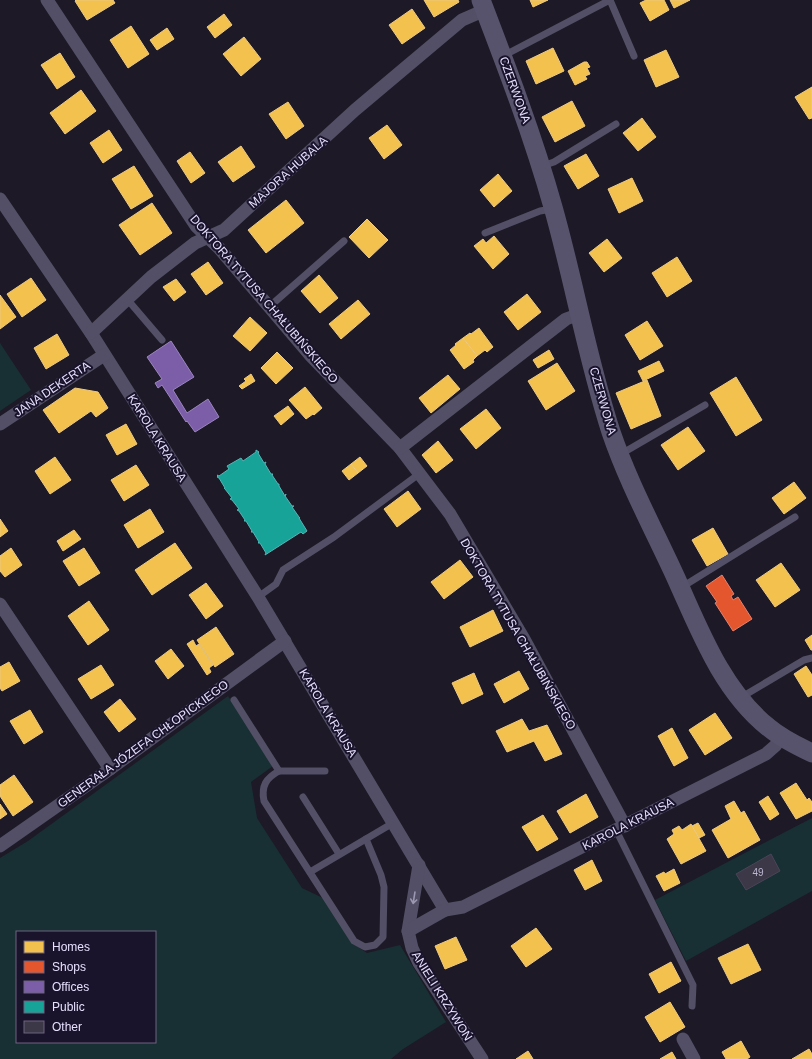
<svg xmlns="http://www.w3.org/2000/svg" width="812" height="1059" viewBox="0 0 812 1059" font-family="Helvetica,sans-serif">
  <style>
    .green { fill: #183033; fill-rule: evenodd }
    .homes { fill: #f2c14e; stroke: #eeca82 }
    .shops { fill: #e4572e; stroke: #e5806c }
    .offices { fill: #7b5ea7; stroke: #9b85c1 }
    .public { fill: #17a398; stroke: #55b5b6 }
    .building { fill: #3c3847; stroke: #4a4458 }
    .lines { fill: none; stroke-linecap: round; stroke-linejoin: round }
    .lane { stroke: #524f66; stroke-width: 7 }
    .street { stroke: #524f66; stroke-width: 13 }
    .secondary { stroke: #57536c; stroke-width: 19 }
    .oneway { stroke: #9c98b2 }
    .labels { text-anchor: middle; dominant-baseline: central; stroke-width: 4; stroke-linejoin: round; paint-order: stroke }
    .number-label { font-size: 10px; fill: #bcb6d0 }
    .street-label { font-size: 12px; fill: #e6e0fd; stroke: #1a132c }
  </style>
  <rect width="100%" height="100%" fill="#1d1926"/>
  <g class="green">
    <polygon points="0,343 31,390 0,411"/>
    <path d="M228 696 273 766 251 782 257 818 302 888 325 899 352 943 367 953 400 945 446 1022 403 1049 391 1059H0V858L28 841ZM17 932H155V1042H17Z"/>
    <polygon points="812,818 812,891 686,961 655,900"/>
  </g>
  <g class="homes">
    <polygon points="76,0 113,0 115,3 87,20 75,1"/>
    <polygon points="424,0 458,0 459,2 434,17"/>
    <polygon points="530,0 548,0 533,7"/>
    <polygon points="646,0 664,0 669,10 650,21 640,3"/>
    <polygon points="670,0 690,0 674,8"/>
    <polygon points="412,9 425,28 402,44 389,25"/>
    <polygon points="224,14 232,25 215,38 207,27"/>
    <polygon points="131,26 149,54 128,68 110,40"/>
    <polygon points="167,28 174,39 157,50 150,40"/>
    <polygon points="244,37 261,59 241,76 223,54"/>
    <polygon points="553,48 564,71 536,84 526,61"/>
    <polygon points="666,50 679,77 656,87 644,60"/>
    <polygon points="60,53 75,77 57,89 41,65"/>
    <polygon points="584,62 587,62 590,67 587,68 590,74 585,76 587,79 575,85 568,71"/>
    <polygon points="812,87 812,118 809,119 795,97"/>
    <polygon points="81,90 96,111 65,134 50,113"/>
    <polygon points="572,101 585,126 555,142 542,117"/>
    <polygon points="288,102 304,126 286,139 269,114"/>
    <polygon points="642,118 656,137 638,151 623,133"/>
    <polygon points="387,125 402,145 384,159 369,138"/>
    <polygon points="109,130 122,150 103,163 90,143"/>
    <polygon points="241,146 255,167 233,182 218,162"/>
    <polygon points="190,152 205,173 191,183 177,161"/>
    <polygon points="586,154 599,176 578,189 564,166"/>
    <polygon points="134,166 153,196 131,209 112,179"/>
    <polygon points="498,174 512,191 494,207 480,190"/>
    <polygon points="632,178 643,201 619,213 608,189"/>
    <polygon points="286,200 304,223 266,253 248,230"/>
    <polygon points="152,203 172,233 140,255 119,225"/>
    <polygon points="367,219 388,240 369,258 349,237"/>
    <polygon points="494,236 509,254 493,269 474,246 483,239 486,243"/>
    <polygon points="607,239 622,258 604,272 589,253"/>
    <polygon points="677,257 692,281 667,297 652,273"/>
    <polygon points="208,262 223,283 206,295 191,274"/>
    <polygon points="319,275 338,298 320,313 301,291"/>
    <polygon points="31,278 46,300 22,317 7,294"/>
    <polygon points="176,279 186,292 174,301 163,287"/>
    <polygon points="527,294 541,312 518,330 504,312"/>
    <polygon points="0,295 16,317 0,329"/>
    <polygon points="358,300 370,314 341,339 329,324"/>
    <polygon points="250,317 267,333 250,351 233,336"/>
    <polygon points="647,321 663,346 640,360 625,335"/>
    <polygon points="479,328 493,347 487,352 485,350 477,356 463,338 470,333 471,334"/>
    <polygon points="57,334 69,355 46,369 34,348"/>
    <polygon points="463,338 477,356 473,360 474,362 464,369 450,350 456,345 455,344"/>
    <polygon points="549,350 554,359 538,368 533,360"/>
    <polygon points="277,352 293,368 276,384 261,368"/>
    <polygon points="659,361 664,371 643,381 638,371"/>
    <polygon points="557,363 575,391 546,410 528,381"/>
    <polygon points="251,374 255,381 242,389 239,386 246,381 244,379"/>
    <polygon points="448,375 460,389 431,413 419,398"/>
    <polygon points="736,377 762,420 736,436 710,393"/>
    <polygon points="647,380 661,416 631,429 616,393"/>
    <polygon points="305,387 322,408 314,415 313,414 306,419 289,400"/>
    <polygon points="75,388 98,392 108,408 96,417 91,411 59,433 43,410"/>
    <polygon points="288,406 294,414 281,425 274,416"/>
    <polygon points="486,409 501,428 476,449 460,429"/>
    <polygon points="126,424 137,444 117,455 106,435"/>
    <polygon points="688,427 705,451 678,470 661,445"/>
    <polygon points="438,441 453,460 436,473 422,455"/>
    <polygon points="55,457 71,480 50,494 35,471"/>
    <polygon points="360,457 367,466 358,473 351,464"/>
    <polygon points="351,464 358,473 349,480 342,471"/>
    <polygon points="136,465 149,485 124,501 111,480"/>
    <polygon points="794,482 806,498 784,514 772,498"/>
    <polygon points="408,491 421,509 397,527 384,509"/>
    <polygon points="150,509 164,532 138,548 124,525"/>
    <polygon points="0,519 8,531 0,537"/>
    <polygon points="713,528 728,554 707,566 692,540"/>
    <polygon points="74,530 81,539 63,551 57,541"/>
    <polygon points="175,543 192,568 152,595 135,570"/>
    <polygon points="11,548 22,565 5,577 0,571 0,556"/>
    <polygon points="84,548 100,573 79,586 63,561"/>
    <polygon points="460,560 473,577 444,599 431,582"/>
    <polygon points="781,563 800,590 775,607 756,580"/>
    <polygon points="206,583 223,606 206,619 189,595"/>
    <polygon points="89,601 109,630 88,645 68,616"/>
    <polygon points="493,610 503,631 470,647 460,627"/>
    <polygon points="216,627 234,654 215,667 197,640"/>
    <polygon points="812,635 812,650 811,650 805,640"/>
    <polygon points="193,640 196,646 199,644 213,665 209,668 211,672 207,675 187,644"/>
    <polygon points="171,649 184,666 168,679 155,661"/>
    <polygon points="9,662 20,681 2,691 0,688 0,667"/>
    <polygon points="101,665 114,685 91,699 78,679"/>
    <polygon points="806,666 812,675 812,695 808,697 794,674"/>
    <polygon points="519,671 529,689 504,703 494,684"/>
    <polygon points="474,673 483,694 462,704 452,683"/>
    <polygon points="120,699 136,719 119,732 104,712"/>
    <polygon points="30,710 43,732 24,744 10,721"/>
    <polygon points="715,713 732,738 705,755 689,730"/>
    <polygon points="522,719 529,731 547,725 562,754 545,761 534,741 507,752 496,731"/>
    <polygon points="672,728 688,758 674,766 658,736"/>
    <polygon points="14,775 33,802 13,816 0,796 0,785"/>
    <polygon points="796,783 807,800 809,798 812,802 812,811 796,819 780,793"/>
    <polygon points="586,794 598,817 570,833 557,811"/>
    <polygon points="768,796 779,814 770,820 759,802"/>
    <polygon points="734,801 741,813 744,811 760,840 728,858 712,830 731,819 725,806"/>
    <polygon points="0,804 7,814 0,819"/>
    <polygon points="543,815 558,839 537,851 522,827"/>
    <polygon points="698,823 705,835 699,838 692,826"/>
    <polygon points="691,824 706,851 681,864 667,839 674,834 672,830 679,826 682,830"/>
    <polygon points="592,860 602,881 585,890 574,870"/>
    <polygon points="674,869 680,883 664,891 656,876 664,872 665,874"/>
    <polygon points="536,928 552,949 526,967 511,946"/>
    <polygon points="456,937 467,960 445,969 435,946"/>
    <polygon points="748,944 761,970 731,984 718,958"/>
    <polygon points="671,962 681,981 659,993 649,974"/>
    <polygon points="670,1002 685,1027 660,1042 645,1017"/>
    <polygon points="741,1041 750,1057 747,1059 726,1059 722,1052"/>
    <polygon points="809,1049 812,1054 812,1059 792,1059"/>
    <polygon points="528,1051 533,1059 516,1059"/>
    <polygon points="672,1052 676,1059 660,1059"/>
  </g>
  <polygon class="shops" points="722,575 734,594 731,596 733,600 738,597 752,619 733,631 715,603 717,602 706,586"/>
  <polygon class="offices" points="171,341 194,377 173,390 187,413 208,399 219,417 195,432 187,421 186,422 162,385 158,388 155,383 162,379 147,357"/>
  <polygon class="public" points="256,450 259,452 258,453 264,463 266,462 265,464 271,474 273,474 272,475 278,484 279,484 279,486 285,496 286,494 285,496 292,506 294,506 292,507 299,517 300,518 299,518 307,531 303,534 301,532 265,555 266,553 260,543 258,543 259,542 253,532 251,532 252,531 246,521 244,521 245,520 239,511 237,510 239,509 232,500 230,499 232,498 225,489 224,488 225,488 219,478 217,477 218,476 217,475 219,476 229,469 227,466 241,458 243,461 256,452"/>
  <polygon class="building" points="771,854 780,871 746,890 736,874"/>
  <g class="lines">
    <g class="lane">
      <polyline points="610,0 634,56"/>
      <polyline points="503,56 610,0"/>
      <polyline points="542,166 554,162 616,124"/>
      <polyline points="485,233 540,211 552,209"/>
      <polyline points="127,299 162,340"/>
      <polyline points="269,307 344,241"/>
      <polyline points="621,454 705,405"/>
      <polyline points="682,587 795,517"/>
      <polyline points="258,597 276,584 283,570 334,537 419,474"/>
      <polyline points="740,698 804,660 812,658"/>
      <polyline points="234,700 279,771"/>
      <path d="M325 771H279C266 778 261 786 264 801L354 941 365 947 375 945 383 937 384 887 381 875 366 839"/>
      <polyline points="303,797 339,854"/>
      <polyline points="616,830 693,985 692,1006"/>
      <polyline points="310,872 393,823"/>
    </g>
    <g class="street">
      <polyline points="47,0 196,226 219,248 311,356 400,448 450,514 524,639 625,826"/>
      <polyline points="0,199 91,333 258,597 445,910 463,907 766,754 775,746 782,737"/>
      <polyline points="91,333 151,277 195,243 224,230 355,110 462,20 485,10"/>
      <polyline points="0,424 104,355"/>
      <polyline points="400,448 566,319 580,314"/>
      <polyline points="0,604 110,769"/>
      <polyline points="0,846 110,769 285,641"/>
      <polyline points="419,865 408,931 412,948 419,963 482,1059"/>
      <polyline points="408,931 445,910"/>
      <polyline points="683,1039 694,1059"/>
    </g>
    <path class="secondary" d="M481 0C507 68 533 136 553 207 574 281 587 358 611 432 628 482 654 530 676 578 700 631 722 690 768 727 781 738 797 746 812 753"/>
  </g>
  <defs><path id="oneway-shaft" d="M-6 0H5M1.5-3L5.5 0L1.5 3" fill="none" stroke-width="1.6" stroke-linecap="round" stroke-linejoin="round"/></defs>
  <use class="oneway" href="#oneway-shaft" transform="translate(414 898) rotate(99)"/>
  <g class="labels">
    <g class="number-label">
      <text x="758" y="872">49</text>
    </g>
    <g class="street-label">
      <text transform="translate(515 90) rotate(70)">CZERWONA</text>
      <text transform="translate(288 172) rotate(-42)">MAJORA HUBALA</text>
      <text transform="translate(264 299) rotate(49)">DOKTORA TYTUSA CHAŁUBIŃSKIEGO</text>
      <text transform="translate(52 389) rotate(-34)">JANA DEKERTA</text>
      <text transform="translate(603 401) rotate(74)">CZERWONA</text>
      <text transform="translate(157 438) rotate(58)">KAROLA KRAUSA</text>
      <text transform="translate(518 634) rotate(60)">DOKTORA TYTUSA CHAŁUBIŃSKIEGO</text>
      <text transform="translate(328 713) rotate(59)">KAROLA KRAUSA</text>
      <text transform="translate(143 744) rotate(-36)">GENERAŁA JÓZEFA CHŁOPICKIEGO</text>
      <text transform="translate(628 824) rotate(-27)">KAROLA KRAUSA</text>
      <text transform="translate(442 996) rotate(58)">ANIELI KRZYWOŃ</text>
    </g>
  </g>
  <rect x="16" y="931" width="140" height="112" fill="#1a132c" stroke="#6c6580"/>
  <rect x="24" y="941" width="20" height="12" fill="#f2c14e" stroke="#6c6580"/>
  <text x="52" y="951" font-size="12" fill="#e6e0fd">Homes</text>
  <rect x="24" y="961" width="20" height="12" fill="#e4572e" stroke="#6c6580"/>
  <text x="52" y="971" font-size="12" fill="#e6e0fd">Shops</text>
  <rect x="24" y="981" width="20" height="12" fill="#7b5ea7" stroke="#6c6580"/>
  <text x="52" y="991" font-size="12" fill="#e6e0fd">Offices</text>
  <rect x="24" y="1001" width="20" height="12" fill="#17a398" stroke="#6c6580"/>
  <text x="52" y="1011" font-size="12" fill="#e6e0fd">Public</text>
  <rect x="24" y="1021" width="20" height="12" fill="#3c3847" stroke="#6c6580"/>
  <text x="52" y="1031" font-size="12" fill="#e6e0fd">Other</text>
</svg>
